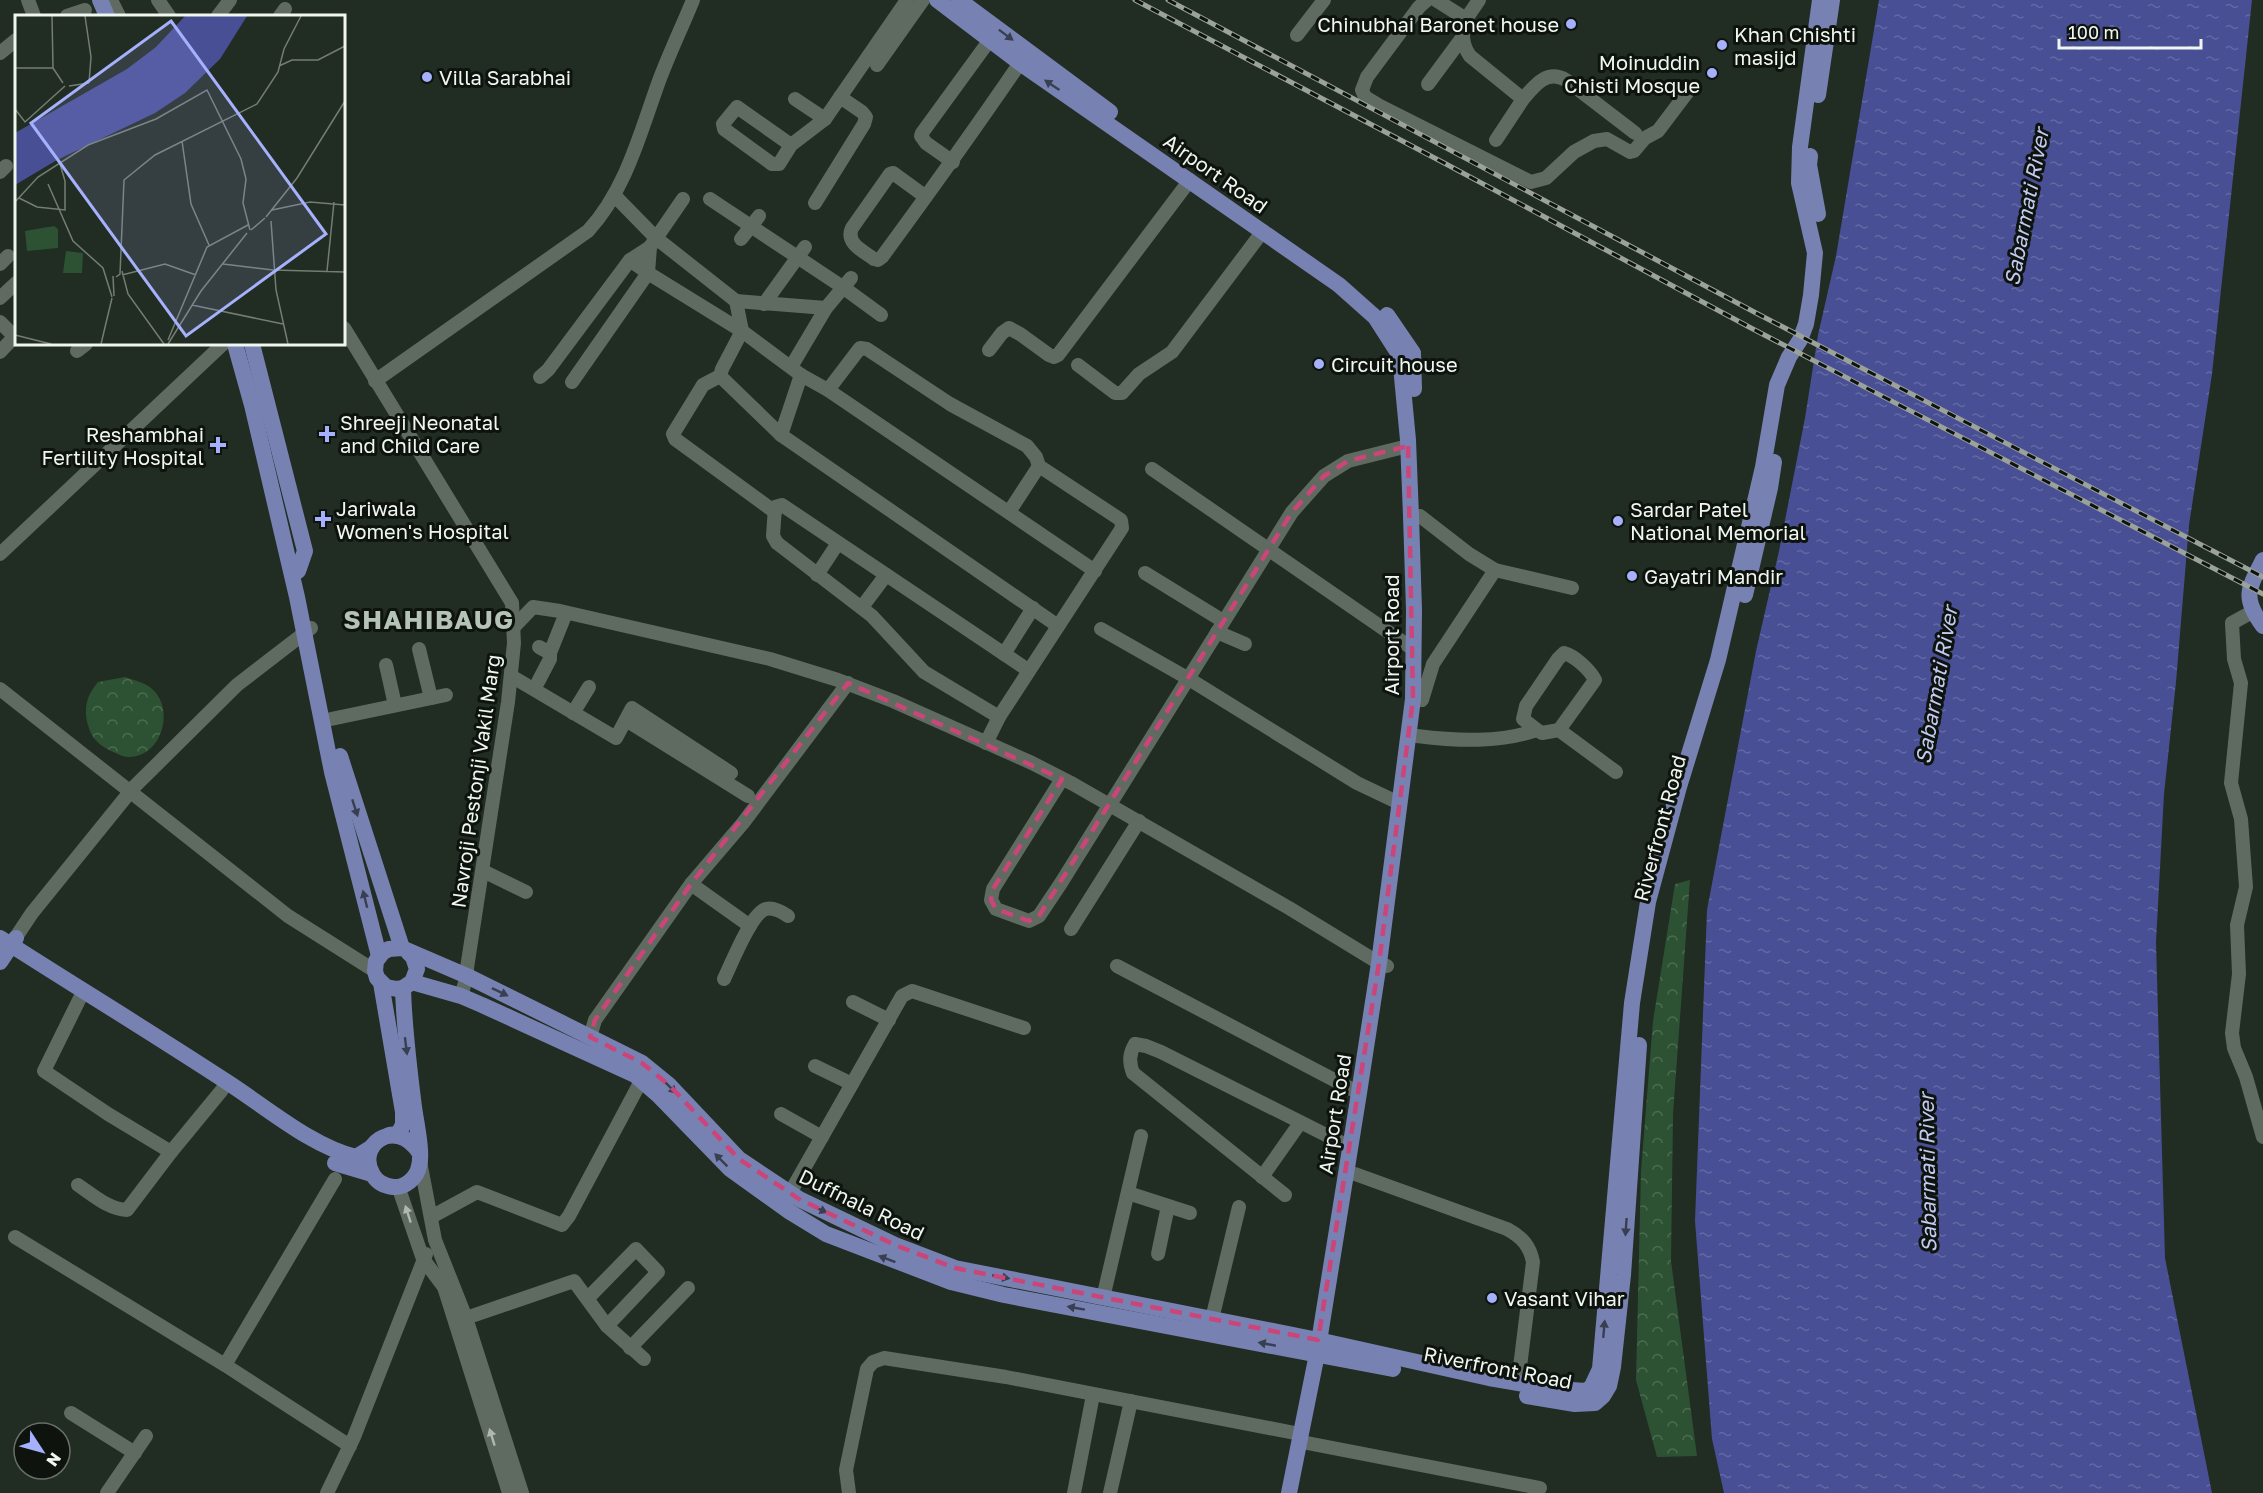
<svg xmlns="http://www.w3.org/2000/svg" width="2263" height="1493" viewBox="0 0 2263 1493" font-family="'Golos Text',sans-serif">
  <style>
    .park { fill: url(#park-crowns) }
    .water { fill: url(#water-ripples) }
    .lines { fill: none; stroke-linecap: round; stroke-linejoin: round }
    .minor { stroke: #5f6b60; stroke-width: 14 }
    .major { stroke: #7782b3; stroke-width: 16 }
    .rail-casing { stroke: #9aa29a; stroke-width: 5 }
    .rail { stroke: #0e130e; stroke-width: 3; stroke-dasharray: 9; stroke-linecap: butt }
    .oneway { fill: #383f50 }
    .oneway2 { fill: #afb8af }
    .marked { fill: none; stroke: #cb4579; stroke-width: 4.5; stroke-dasharray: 12 8; stroke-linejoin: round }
    .poi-dot { fill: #a5b1fc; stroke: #0e130e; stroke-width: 2 }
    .labels { text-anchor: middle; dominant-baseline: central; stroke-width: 6; stroke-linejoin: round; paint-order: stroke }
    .poi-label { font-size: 20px; fill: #f0f7f0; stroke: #0e130e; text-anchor: start }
    .street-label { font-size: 20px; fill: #f0f7f0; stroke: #0e130e }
    .water-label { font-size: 21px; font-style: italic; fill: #c3caf2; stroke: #0e130e }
    .district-label { font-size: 26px; font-weight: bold; letter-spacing: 1.5px; fill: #b5c3b6; stroke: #0e130e }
    .inset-road { fill: none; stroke: #747d74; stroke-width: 1.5 }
    .view { fill: #a5b1fc; fill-opacity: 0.15; stroke: #a5b1fc; stroke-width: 3 }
    .inset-edge { fill: none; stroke: #f0f7f0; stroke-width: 3 }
  </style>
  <defs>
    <pattern id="park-crowns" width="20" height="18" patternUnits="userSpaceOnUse" patternTransform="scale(1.5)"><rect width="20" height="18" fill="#2d5233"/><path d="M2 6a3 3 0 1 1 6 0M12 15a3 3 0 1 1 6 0" fill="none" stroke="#4c6c51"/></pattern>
    <pattern id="water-ripples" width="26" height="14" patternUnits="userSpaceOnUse" patternTransform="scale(1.5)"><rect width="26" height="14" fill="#484f94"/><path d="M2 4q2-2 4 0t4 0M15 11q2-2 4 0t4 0" fill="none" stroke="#6369a3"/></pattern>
  </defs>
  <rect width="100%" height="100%" fill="#212c22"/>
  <g class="park">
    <path d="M125 677C133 680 144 682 151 688 176 708 162 758 128 757 123 757 116 753 111 751 99 745 91 738 88 725 83 708 87 695 98 682Z"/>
    <polygon points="1690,880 1673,1114 1671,1261 1697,1456 1657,1457 1636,1380 1641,1171 1653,1021 1675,884"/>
  </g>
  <polygon class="water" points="1879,0 2252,0 2212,374 2189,525 2176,682 2164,794 2156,942 2165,1258 2212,1493 1724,1493 1712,1439 1695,1221 1707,910 1756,651 1779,551 1805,418 1818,335 1836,256"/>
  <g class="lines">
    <g class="minor">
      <polyline points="28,0 34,16"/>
      <polyline points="111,0 119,16"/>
      <polyline points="158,0 169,16"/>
      <polyline points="1427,0 1419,7 1367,77 1362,90 1365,97 1380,106 1531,182 1546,178 1574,152 1594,141 1607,139 1630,152 1634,151 1645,138 1658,131 1689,90"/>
      <polyline points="1436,0 1466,19 1479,0"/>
      <polyline points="67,16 85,10"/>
      <polyline points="218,16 230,0"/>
      <polyline points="280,16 285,9"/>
      <path d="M1466 19C1462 33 1461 43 1470 56L1523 99C1535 85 1547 69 1566 80L1635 133"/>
      <polyline points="1297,35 1324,0"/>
      <polyline points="0,53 16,40"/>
      <polyline points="877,65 923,0"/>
      <polyline points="1428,84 1462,38"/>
      <polyline points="795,99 825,119"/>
      <polyline points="1496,140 1523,99"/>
      <polyline points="791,145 737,107 723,124 724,129 772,164 779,164 791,145 825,119 907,0"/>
      <polyline points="953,162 926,143 921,136 922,133 989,41"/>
      <polyline points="0,172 6,166"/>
      <polyline points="614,195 656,238 736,301 826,308"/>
      <path d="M926 197 893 173 890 174 852 228C845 243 863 251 874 259L878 260 882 257C929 193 975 129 1020 63"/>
      <polyline points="683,199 650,247 648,273 742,331 801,375 828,390 1095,571"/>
      <polyline points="710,199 844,288 881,315"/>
      <polyline points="815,203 864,124 866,117 862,112 840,97"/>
      <polyline points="741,239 759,216"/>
      <polyline points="0,264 8,256"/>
      <polyline points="0,298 16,283"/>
      <polyline points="736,301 742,331 722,369 720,376 703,385 673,434 675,439 775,512"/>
      <polyline points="764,304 805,247"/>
      <polyline points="0,322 15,337"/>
      <polyline points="344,328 512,603 514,643 508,702 467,968 467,976 461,996"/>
      <polyline points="989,350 1002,333 1009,328 1020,334 1049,355 1054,357 1058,355 1190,180"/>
      <polyline points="77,351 86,344"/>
      <polyline points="0,352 16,335"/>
      <polyline points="1078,365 1115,393 1122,393 1139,374 1172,352 1263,231"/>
      <polyline points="791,367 826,308 851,278"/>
      <polyline points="720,376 781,435 1058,626"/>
      <polyline points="540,377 548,370 630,260 650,247"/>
      <path d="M375 381 588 231C626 190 640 133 659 81 669 54 682 27 693 0"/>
      <polyline points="572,382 648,273 630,260"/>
      <polyline points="828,390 860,348 867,349 950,404 1027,446 1036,457 1039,466 1121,520 1122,528 999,717"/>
      <polyline points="781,435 801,375"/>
      <polyline points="1152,469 1413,649"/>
      <polyline points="1009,512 1039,466"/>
      <polyline points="1420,516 1469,554 1495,570 1433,664 1422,700"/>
      <polyline points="0,554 223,344"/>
      <polyline points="1495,570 1572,588"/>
      <polyline points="1145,573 1223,621"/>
      <polyline points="817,575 838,543"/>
      <polyline points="862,607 886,575"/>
      <polyline points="2252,612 2232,623 2234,659 2241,683 2231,783 2241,819 2246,887 2237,925 2239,974 2232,1033 2234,1048 2246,1077 2263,1137"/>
      <polyline points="513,628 533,607 560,611 770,659 838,680 893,701 1032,763 1073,784 1289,908 1379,963 1387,966"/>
      <polyline points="1101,629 1189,679 1357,783 1399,803"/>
      <polyline points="1217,632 1245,644"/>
      <polyline points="539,647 550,653 566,613"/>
      <polyline points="419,649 431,698"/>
      <polyline points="1004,654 1033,608"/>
      <polyline points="386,665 395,705"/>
      <polyline points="511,676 616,738 632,708 731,773"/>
      <polyline points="538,682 550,659 550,653"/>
      <polyline points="0,689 288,916 375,971"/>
      <polyline points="573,713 589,687"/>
      <polyline points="331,719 446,695"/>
      <polyline points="626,720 748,796"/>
      <polyline points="1559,730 1616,772"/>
      <path d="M1417 736C1457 741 1500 743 1537 730L1523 719 1526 706 1558 659 1564 653C1575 656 1590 670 1595 680L1559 730 1542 733 1537 730"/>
      <polyline points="986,743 999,717 924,672 872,616 777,543 773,536 775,507 782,505 1028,670"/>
      <polyline points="1062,779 993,889 991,900 996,909 1029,921 1039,916 1061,883 1292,512 1324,476 1348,461 1408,446"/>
      <polyline points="483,871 526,892"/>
      <polyline points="691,884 750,926"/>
      <polyline points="1071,929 1139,821"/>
      <polyline points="16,937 32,913 134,787 237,685 311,628"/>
      <polyline points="1117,966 1359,1093"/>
      <path d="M724 979C731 965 751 913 766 909 773 907 782 912 788 916"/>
      <polyline points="80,998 44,1071 108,1114 171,1152 222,1090"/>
      <polyline points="853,1002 889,1020"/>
      <polyline points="590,1037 595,1020 691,884 743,823 848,683"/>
      <polyline points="815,1066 852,1084"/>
      <polyline points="781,1114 822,1137"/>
      <polyline points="420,1161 435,1240 466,1318 522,1493"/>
      <path d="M1355 1174 1507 1229C1522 1237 1530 1246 1533 1262L1518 1383"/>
      <polyline points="1262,1177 1300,1123"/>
      <path d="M78 1185C93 1195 108 1209 127 1210L171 1152"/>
      <polyline points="398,1186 423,1259 444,1287 509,1493"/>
      <polyline points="790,1193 902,996 912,991 1024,1028"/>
      <polyline points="1128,1193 1190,1213"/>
      <path d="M1285 1195 1133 1073C1129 1062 1129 1054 1135 1044L1146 1046 1161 1052 1350 1147"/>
      <polyline points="431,1217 477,1192 562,1225 569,1216 641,1081"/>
      <polyline points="15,1237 225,1365 350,1446"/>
      <polyline points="1158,1254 1168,1206"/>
      <polyline points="588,1298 636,1249 658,1272 607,1326"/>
      <polyline points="1103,1298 1141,1136"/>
      <polyline points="466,1318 574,1281 607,1326 644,1359"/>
      <polyline points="1212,1319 1239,1207"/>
      <polyline points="630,1348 688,1288"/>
      <polyline points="225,1365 335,1179"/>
      <polyline points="71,1413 135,1453"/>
      <polyline points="1307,1443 1540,1488"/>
      <polyline points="107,1493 146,1436"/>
      <polyline points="327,1493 354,1437 426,1254"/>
      <polyline points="849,1493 846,1470 867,1369 873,1362 884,1358 1006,1377 1300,1434"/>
      <polyline points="1074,1493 1093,1395"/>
      <polyline points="1110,1493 1131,1401"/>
    </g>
    <g class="major">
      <polyline points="100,0 107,16"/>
      <polyline points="937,0 1020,63 1339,285 1375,317 1400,356 1408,440 1411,516 1414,610 1413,699 1379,963 1359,1093 1317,1354 1289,1493"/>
      <polyline points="959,0 1110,112"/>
      <polyline points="1818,95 1832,0"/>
      <polyline points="1810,156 1809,165 1818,214"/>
      <polyline points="1387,315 1413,353 1414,389"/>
      <polyline points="235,344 252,405 297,597 332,772 379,956"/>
      <polyline points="252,344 305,551 298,571"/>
      <path d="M2263 560C2248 589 2242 598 2263 626"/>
      <polyline points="1745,595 1770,488 1774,462"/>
      <polyline points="340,756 402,948"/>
      <path d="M0 938C75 986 152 1033 227 1082 266 1107 311 1146 356 1157L372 1147"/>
      <polyline points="408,952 413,957 417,969 412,982 403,988 397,989 386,987 377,978 375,971 376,961 383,952 389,949 402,948 467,976 562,1023 642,1063 669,1085 739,1159 799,1199 895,1245 955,1268 1318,1340 1489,1378 1546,1388 1585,1391 1591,1388 1600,1369 1632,1003 1648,902 1679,787 1718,660 1763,467 1777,385 1789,357 1800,340 1806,324 1811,295 1815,253 1799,183 1800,147 1820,0"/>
      <polyline points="0,962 16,938"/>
      <polyline points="412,982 461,996 482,1005 635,1075 658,1095 730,1169 790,1212 826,1234 951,1282 1004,1295 1393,1369"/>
      <polyline points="381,983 403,1112 403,1125 398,1134 389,1135"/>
      <path d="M403 988C404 1028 409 1067 414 1107 416 1122 423 1153 419 1166 417 1178 405 1188 393 1187 385 1186 377 1182 373 1175 355 1146 394 1116 419 1152"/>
      <polyline points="335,1163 372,1174"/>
      <polyline points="1527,1396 1575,1404 1595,1403 1603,1396 1609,1386 1613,1367 1623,1275 1639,1045"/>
    </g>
    <g class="rail-casing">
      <g id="rail">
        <polyline points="1135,0 1446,164 1751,328 2263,594"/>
        <polyline points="1168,0 1758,314 2263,577"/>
      </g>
    </g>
    <use href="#rail" class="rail"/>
  </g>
  <defs><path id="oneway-solid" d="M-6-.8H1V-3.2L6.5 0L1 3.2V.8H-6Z" transform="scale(1.5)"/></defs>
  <g class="oneway">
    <use href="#oneway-solid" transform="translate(1006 35) rotate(37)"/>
    <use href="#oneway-solid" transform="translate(1052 85) rotate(-146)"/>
    <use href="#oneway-solid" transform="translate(355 808) rotate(72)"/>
    <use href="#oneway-solid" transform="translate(365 899) rotate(-104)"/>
    <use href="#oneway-solid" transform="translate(500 992) rotate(26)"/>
    <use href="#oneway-solid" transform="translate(406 1046) rotate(83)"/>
    <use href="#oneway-solid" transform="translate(670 1087) rotate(45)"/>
    <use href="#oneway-solid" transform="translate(721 1160) rotate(-135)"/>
    <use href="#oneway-solid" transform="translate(819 1209) rotate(25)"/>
    <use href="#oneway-solid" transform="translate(1626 1227) rotate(94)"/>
    <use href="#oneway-solid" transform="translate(887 1259) rotate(-159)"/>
    <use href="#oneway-solid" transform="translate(1001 1277) rotate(11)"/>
    <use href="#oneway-solid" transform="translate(1076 1308) rotate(-170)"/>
    <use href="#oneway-solid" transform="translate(1604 1329) rotate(-85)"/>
    <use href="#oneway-solid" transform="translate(1267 1344) rotate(-169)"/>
  </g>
  <g class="oneway2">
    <use href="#oneway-solid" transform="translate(408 1214) rotate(-108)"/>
    <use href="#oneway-solid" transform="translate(492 1437) rotate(-107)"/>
  </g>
  <path class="marked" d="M1408 446 1413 699 1379 963 1318 1340 955 1268 895 1245 799 1199 739 1159 669 1085 642 1063 590 1037 595 1020 691 884 848 683 1062 779 993 889 991 900 996 909 1029 921 1039 916 1292 512 1324 476 1348 461Z"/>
  <g class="poi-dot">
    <circle cx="1571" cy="24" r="6"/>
    <circle cx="1722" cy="45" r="6"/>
    <circle cx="1712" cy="73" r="6"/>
    <circle cx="427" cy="77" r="6"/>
    <circle cx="1319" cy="364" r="6"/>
    <path d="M324 425h6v6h6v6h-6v6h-6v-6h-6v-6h6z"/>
    <path d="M215 436h6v6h6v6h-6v6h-6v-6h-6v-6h6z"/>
    <path d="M320 510h6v6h6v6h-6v6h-6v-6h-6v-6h6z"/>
    <circle cx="1618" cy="521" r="6"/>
    <circle cx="1632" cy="576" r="6"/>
    <circle cx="1492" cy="1298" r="6"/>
  </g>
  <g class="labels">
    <g class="poi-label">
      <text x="1559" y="24" text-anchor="end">Chinubhai Baronet house</text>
      <text x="1734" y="34">Khan Chishti<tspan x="1734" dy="23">masijd</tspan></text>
      <text x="1700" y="62" text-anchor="end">Moinuddin<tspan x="1700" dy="23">Chisti Mosque</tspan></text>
      <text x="439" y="77">Villa Sarabhai</text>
      <text x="1331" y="364">Circuit house</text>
      <text x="340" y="422">Shreeji Neonatal<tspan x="340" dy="23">and Child Care</tspan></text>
      <text x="204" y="434" text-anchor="end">Reshambhai<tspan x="204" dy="23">Fertility Hospital</tspan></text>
      <text x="336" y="508">Jariwala<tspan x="336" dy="23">Women's Hospital</tspan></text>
      <text x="1630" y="509">Sardar Patel<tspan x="1630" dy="23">National Memorial</tspan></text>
      <text x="1644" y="576">Gayatri Mandir</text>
      <text x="1504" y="1298">Vasant Vihar</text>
    </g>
    <g class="street-label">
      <text transform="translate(1216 173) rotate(35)">Airport Road</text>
      <text transform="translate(1391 635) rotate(-90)">Airport Road</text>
      <text transform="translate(475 781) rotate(-82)">Navroji Pestonji Vakil Marg</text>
      <text transform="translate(1659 828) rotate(-75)">Riverfront Road</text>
      <text transform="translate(1334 1114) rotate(-81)">Airport Road</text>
      <text transform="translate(862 1204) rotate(26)">Duffnala Road</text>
      <text transform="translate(1498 1367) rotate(11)">Riverfront Road</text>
    </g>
    <g class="water-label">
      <text transform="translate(2026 207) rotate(-79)">Sabarmati River</text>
      <text transform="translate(1936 685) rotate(-80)">Sabarmati River</text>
      <text transform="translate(1927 1173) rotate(-91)">Sabarmati River</text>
    </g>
    <g class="district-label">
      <text x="429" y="619">SHAHIBAUG</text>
    </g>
  </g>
  <g transform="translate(15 15)">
    <rect width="330" height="330" fill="#212c22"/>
    <path d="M39 211 43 214V233L12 236 10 216ZM51 236 68 238 67 258H48Z" fill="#2d5233"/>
    <path d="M170 1H232L205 44 170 78 140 98 42 145 0 170V118L112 54 141 32Z" fill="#484f94"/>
    <path class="inset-road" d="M37 1 38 53M70 1 76 42 74 68M264 51 277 45H303L330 31M0 53H38L48 68M54 71 74 68M0 94 10 107 50 71M167 126 176 189 194 230M33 169 58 226 88 253 97 282M4 183 22 192 50 195V166L45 149M0 187 23 162 73 130 141 104 192 75 226 144 231 164 228 188 235 215M257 195 295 187 330 190M251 202 282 163 330 86M256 206 261 275 273 329M236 215 250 203M208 249 258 255M258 255 330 257M107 256 113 279 149 329M312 256 319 187M107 260 150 249 181 260M98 261 99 281M101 262 105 259 109 165 140 140 242 89 263 57 269 34 286 1M177 290 268 309M0 320 36 329M153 325 192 232 233 210M86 329 97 283M153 329 186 276 232 218"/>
    <path class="view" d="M156 6 311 219 171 321 16 108Z"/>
    <rect width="330" height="330" class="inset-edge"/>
  </g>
  <g transform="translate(42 1451) rotate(126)"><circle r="28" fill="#0e130e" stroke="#686e68" stroke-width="1.5"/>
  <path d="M0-4.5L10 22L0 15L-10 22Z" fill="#a5b1fc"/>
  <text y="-9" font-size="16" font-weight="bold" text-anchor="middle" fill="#f0f7f0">N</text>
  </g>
  <path d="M2059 39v9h142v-9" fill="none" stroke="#f0f7f0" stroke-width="3"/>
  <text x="2068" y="39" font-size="18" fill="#f0f7f0" stroke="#0e130e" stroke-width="4.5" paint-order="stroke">100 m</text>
</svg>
